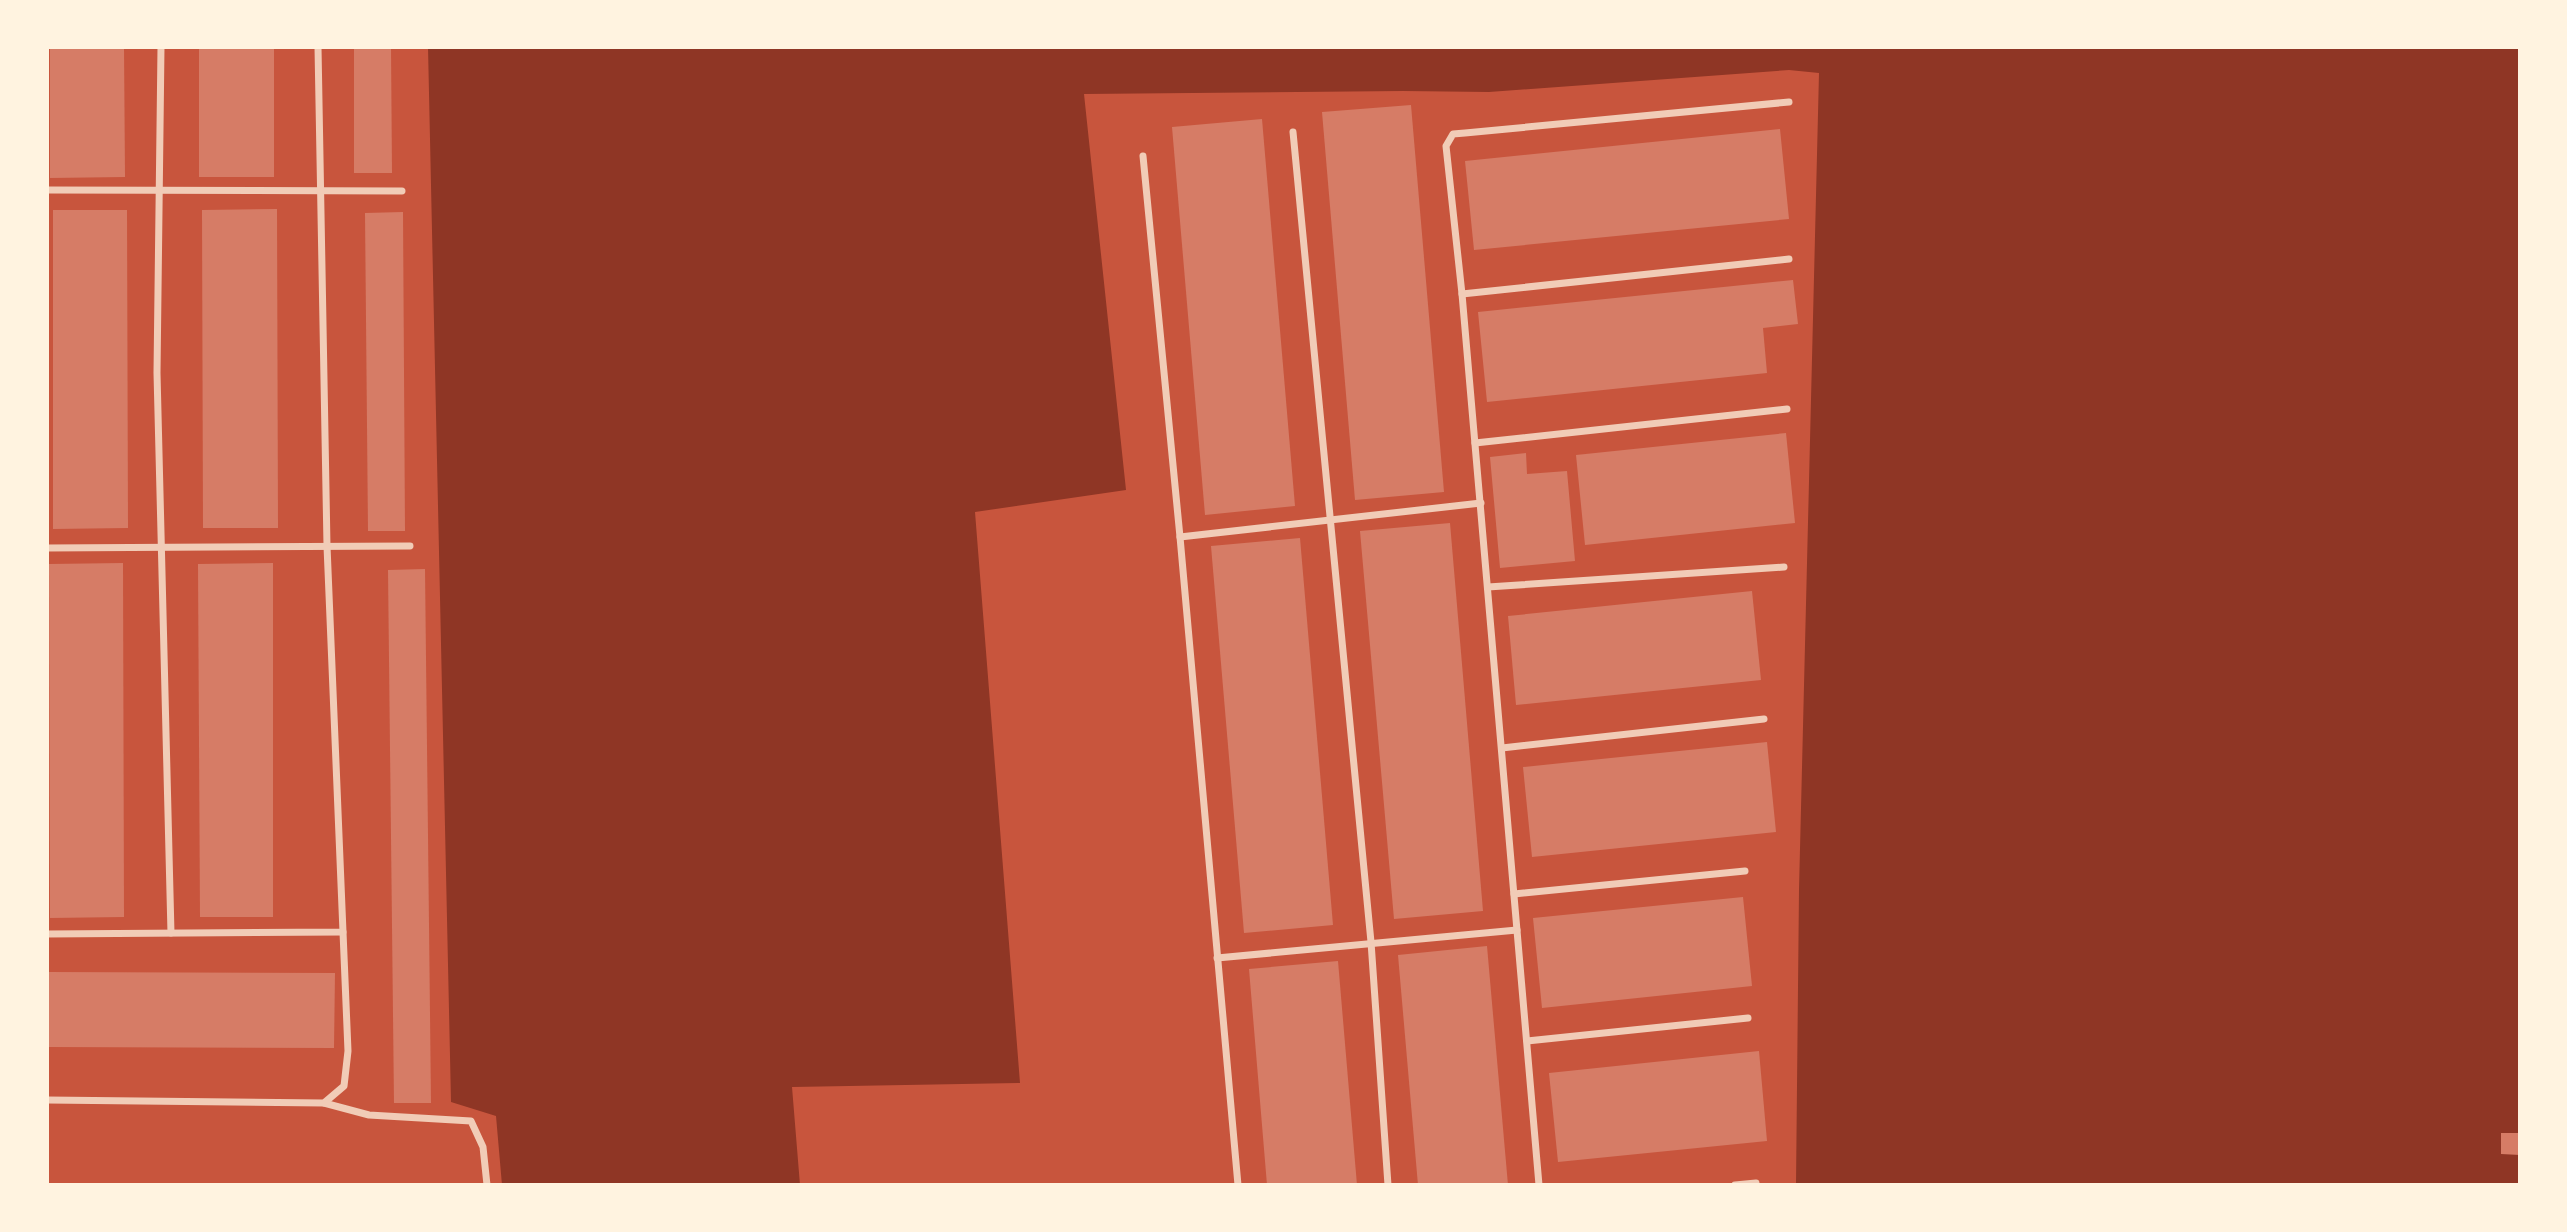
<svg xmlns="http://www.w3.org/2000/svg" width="2567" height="1232" viewBox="0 0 2567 1232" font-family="'Open Sans',sans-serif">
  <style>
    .water { fill: #8f3625 }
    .building { fill: #d67c66 }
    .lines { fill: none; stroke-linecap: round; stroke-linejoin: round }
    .minor { stroke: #f1ccb7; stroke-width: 7 }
  </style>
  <rect width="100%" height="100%" fill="#c8553d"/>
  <polygon class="water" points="428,47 2520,47 2520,1185 1796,1185 1799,890 1819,73 1789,70 1489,92 1403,91 1084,94 1126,490 975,512 1020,1083 792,1087 800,1185 502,1185 496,1116 451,1102"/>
  <g class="building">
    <polygon points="50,47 124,47 125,177 50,178"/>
    <rect x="199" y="47" width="75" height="130"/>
    <polygon points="354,47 391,47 392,173 354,173"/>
    <polygon points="1411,105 1444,492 1355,500 1322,112"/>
    <polygon points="1262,119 1295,506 1205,515 1172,127"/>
    <polygon points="1780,129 1789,219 1474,250 1465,161"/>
    <polygon points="277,209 278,528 203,528 202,210"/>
    <polygon points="53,210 127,210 128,528 53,529"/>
    <polygon points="403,212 405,531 368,531 365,213"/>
    <polygon points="1793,280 1798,324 1763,328 1767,373 1487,402 1478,312"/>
    <polygon points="1786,433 1795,523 1585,545 1576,455"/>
    <polygon points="1526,453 1527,474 1567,471 1575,561 1500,568 1490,457"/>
    <polygon points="1450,523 1483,911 1394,919 1360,531"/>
    <polygon points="1300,538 1333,925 1244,933 1211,546"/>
    <polygon points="123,563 124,917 50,918 49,564"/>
    <polygon points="273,563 273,917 200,917 198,564"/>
    <polygon points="425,569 431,1103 394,1103 388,570"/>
    <polygon points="1752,591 1761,680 1516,705 1508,616"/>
    <polygon points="1767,742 1776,832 1532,857 1523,767"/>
    <polygon points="1743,897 1752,986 1542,1008 1533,918"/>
    <polygon points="1487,946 1508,1185 1418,1185 1398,955"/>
    <polygon points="1338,961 1357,1185 1267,1185 1249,969"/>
    <polygon points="47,972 335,973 334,1048 47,1047"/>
    <polygon points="1759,1051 1767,1141 1558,1162 1549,1073"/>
    <polygon points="2501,1133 2520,1133 2520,1155 2501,1154"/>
  </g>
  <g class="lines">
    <g class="minor">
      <polyline points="161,47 157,373 171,933"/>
      <polyline points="1293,132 1371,942 1388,1185"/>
      <polyline points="1143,156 1180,537 1238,1185"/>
      <polyline points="47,190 402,191"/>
      <polyline points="1462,294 1789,259"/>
      <polyline points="1475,443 1787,409"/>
      <polyline points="1180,537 1481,503"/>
      <polyline points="47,548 410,546"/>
      <polyline points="1488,587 1784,567"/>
      <polyline points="1502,748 1764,719"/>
      <polyline points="1514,894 1745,871"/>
      <polyline points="47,934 343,932 327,546 318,47"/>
      <polyline points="1217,958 1517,930"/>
      <polyline points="1527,1041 1748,1018"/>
      <polyline points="47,1100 324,1103 344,1086 348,1051 343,932"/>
      <polyline points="324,1103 369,1115 471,1121 483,1147 487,1185"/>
      <polyline points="1539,1185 1462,294 1446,146 1453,134 1465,133 1789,102"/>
      <polyline points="1735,1185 1756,1183"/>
    </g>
  </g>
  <rect width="2567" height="1232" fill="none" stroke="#fff3e0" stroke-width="98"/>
</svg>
